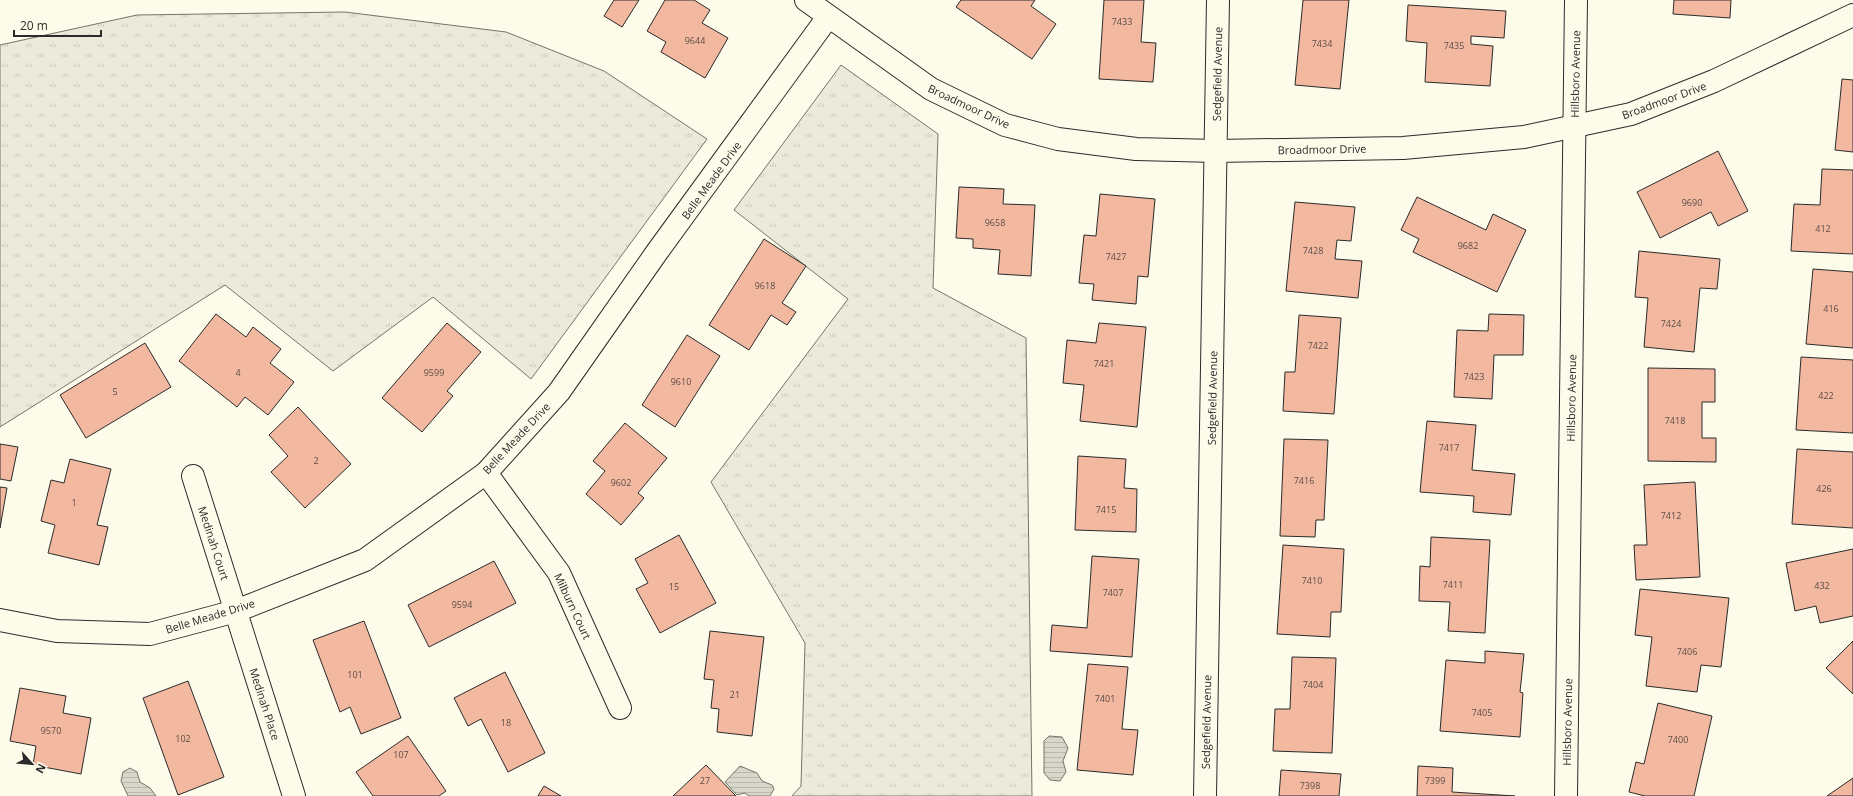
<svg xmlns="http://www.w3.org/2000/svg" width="1853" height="796" viewBox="0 0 1853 796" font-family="'Open Sans',sans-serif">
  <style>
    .grass { fill: url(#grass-tufts); stroke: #74746e }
    .water { fill: url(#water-rules); stroke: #74746e }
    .building { fill: #f2b8a0; stroke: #2b2b2b }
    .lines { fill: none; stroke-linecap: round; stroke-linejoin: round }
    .minor-casing { stroke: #2b2b2b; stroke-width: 24 }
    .minor { stroke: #fdfbea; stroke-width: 22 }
    .labels { text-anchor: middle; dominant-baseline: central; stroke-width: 3; stroke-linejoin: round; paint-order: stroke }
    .number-label { font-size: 9px; fill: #5d4e48 }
    .street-label { font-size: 11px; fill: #2b2b2b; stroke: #fdfbea }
  </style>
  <defs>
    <pattern id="grass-tufts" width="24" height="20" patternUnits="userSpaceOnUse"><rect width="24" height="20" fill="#ecebdb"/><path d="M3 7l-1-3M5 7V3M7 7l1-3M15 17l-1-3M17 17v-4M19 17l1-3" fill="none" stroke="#cbcabc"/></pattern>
    <pattern id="water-rules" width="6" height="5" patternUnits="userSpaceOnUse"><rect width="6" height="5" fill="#d8d7c9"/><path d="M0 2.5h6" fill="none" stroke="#bab9ad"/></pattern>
  </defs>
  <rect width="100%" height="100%" fill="#fdfbea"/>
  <g class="grass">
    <polygon points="345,12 506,32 604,71 707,139 531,379 433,297 333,371 225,285 0,427 0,45 137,15"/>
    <polygon points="841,65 938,134 933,288 1026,338 1032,796 792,796 801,786 805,643 711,482 848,299 734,210"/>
  </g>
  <g class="water">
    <polygon points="1049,736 1062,737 1068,748 1063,761 1066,772 1060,781 1050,780 1044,773 1044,741"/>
    <polygon points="740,766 757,773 762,781 772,785 774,789 770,796 749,796 745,793 737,795 725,782"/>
    <polygon points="130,768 137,772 140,782 150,788 156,796 128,796 121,781 123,772"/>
  </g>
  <g class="building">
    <polygon points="614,0 639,0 622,27 604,16"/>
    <polygon points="665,0 694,0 710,10 702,23 728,38 705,78 661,52 666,42 647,31"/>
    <polygon points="961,0 1035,0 1031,6 1056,24 1032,59 956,7"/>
    <polygon points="1104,0 1144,0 1141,42 1156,43 1153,82 1099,79"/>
    <polygon points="1303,0 1349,0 1340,89 1295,85"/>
    <polygon points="1674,0 1731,0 1730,18 1673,14"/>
    <polygon points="1408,5 1506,11 1504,38 1471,36 1471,44 1493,46 1490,86 1425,82 1427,43 1406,41"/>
    <polygon points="1842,79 1853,80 1853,152 1835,150"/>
    <polygon points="1718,151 1748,211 1718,226 1711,212 1660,238 1637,192"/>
    <polygon points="1822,169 1853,170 1853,254 1791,251 1794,204 1820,205"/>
    <polygon points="959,187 1004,189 1003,204 1035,205 1031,276 998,274 1000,250 973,248 973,239 956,238"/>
    <polygon points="1100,194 1155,199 1148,277 1138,276 1136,304 1092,300 1094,284 1079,283 1084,235 1096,236"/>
    <polygon points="1417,197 1486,230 1493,214 1526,230 1497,292 1413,252 1419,239 1401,230"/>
    <polygon points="1295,202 1355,207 1351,241 1337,240 1335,259 1362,261 1358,298 1286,291"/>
    <polygon points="764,239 806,266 782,303 796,312 787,325 771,315 749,350 709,325"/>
    <polygon points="1639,251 1720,259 1717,289 1700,288 1694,352 1644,347 1648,298 1635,297"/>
    <polygon points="1813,269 1853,272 1853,348 1806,344"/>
    <polygon points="216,314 246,337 253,327 281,349 270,363 294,382 268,415 245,397 237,407 179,361"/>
    <polygon points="1489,314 1524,315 1523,355 1494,355 1492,399 1454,397 1457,330 1488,331"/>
    <polygon points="1299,315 1341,318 1334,414 1283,411 1285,372 1295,372"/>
    <polygon points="447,323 481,352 447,391 453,396 422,432 382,398"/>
    <polygon points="1099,323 1146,327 1137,427 1080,421 1084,385 1063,383 1067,340 1096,343"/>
    <polygon points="687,335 720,356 675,427 642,405"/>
    <polygon points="145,343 171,387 86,438 60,395"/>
    <polygon points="1801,357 1853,360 1853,433 1796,430"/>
    <polygon points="1648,368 1715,369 1715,402 1702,402 1702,438 1716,438 1716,462 1648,461"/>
    <polygon points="298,407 351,464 305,508 271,472 288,456 269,435"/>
    <polygon points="1427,421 1476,425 1472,470 1515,474 1511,515 1473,512 1474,496 1420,492"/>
    <polygon points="625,423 667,458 638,493 644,498 621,525 586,494 605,471 593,461"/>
    <polygon points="1284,439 1328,440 1324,520 1316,520 1315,537 1280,536"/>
    <polygon points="0,444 18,447 11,481 0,479"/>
    <polygon points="1797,449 1853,452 1853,528 1792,524"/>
    <polygon points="1078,456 1126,459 1124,488 1137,489 1136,532 1075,530"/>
    <polygon points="70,459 111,469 97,525 108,527 99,565 48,553 55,525 41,521 51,480 64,483"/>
    <polygon points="1695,482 1700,577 1636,580 1634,545 1647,545 1644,485"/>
    <polygon points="0,487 7,488 0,528"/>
    <polygon points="679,535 716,603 660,633 636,589 648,583 635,559"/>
    <polygon points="1431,537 1490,540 1485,633 1448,631 1450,602 1419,601 1420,566 1430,567"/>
    <polygon points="1283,545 1344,549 1341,612 1331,612 1330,637 1277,634"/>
    <polygon points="1853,549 1853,616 1820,623 1816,606 1795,611 1786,563"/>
    <polygon points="1092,556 1139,559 1132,657 1050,651 1052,625 1087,628"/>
    <polygon points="494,561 516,603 429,647 408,605"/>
    <polygon points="1640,589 1729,598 1721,667 1701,665 1697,692 1646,686 1652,637 1635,635"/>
    <polygon points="364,621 401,718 361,734 350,707 340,712 313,640"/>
    <polygon points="710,631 764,637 752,736 717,732 719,709 711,708 714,680 704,679"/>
    <polygon points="1853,641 1853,694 1826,668"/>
    <polygon points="1485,651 1524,654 1520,692 1523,693 1520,737 1440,731 1446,660 1485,663"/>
    <polygon points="1292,657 1336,658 1332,753 1273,751 1275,709 1290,709"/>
    <polygon points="1088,664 1128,667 1122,729 1138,730 1133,775 1077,770"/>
    <polygon points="505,672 545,753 508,772 481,719 468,726 454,698"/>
    <polygon points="188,681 224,777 178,795 143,698"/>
    <polygon points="20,688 66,696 63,713 91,718 81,774 33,765 36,746 10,741"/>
    <polygon points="1658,703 1712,716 1694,796 1645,796 1629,792 1636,762 1644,764"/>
    <polygon points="408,736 446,791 439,796 373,796 356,772"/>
    <polygon points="706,765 736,796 673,796"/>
    <polygon points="1418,766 1453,768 1452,792 1515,796 1417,796"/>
    <polygon points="1281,770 1341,774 1339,796 1279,796"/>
    <polygon points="1853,778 1853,796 1827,796"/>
    <polygon points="544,786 561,796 538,796"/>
  </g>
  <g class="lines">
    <g class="minor-casing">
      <g id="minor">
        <polyline points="806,0 931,89 1005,125 1058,139 1136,149 1216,151 1403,148 1524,137 1631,114 1714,81 1853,15"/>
        <polyline points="486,473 559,573 620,708"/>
        <polyline points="193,476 294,796"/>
        <polyline points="0,620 57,631 150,634 236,611 365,560 486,473 559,392 657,252 828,17"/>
        <polyline points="1205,796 1218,0"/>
        <polyline points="1566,796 1576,0"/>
      </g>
    </g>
    <use href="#minor" class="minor"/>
  </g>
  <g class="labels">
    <g class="number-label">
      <text x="1122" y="21">7433</text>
      <text x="695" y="40">9644</text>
      <text x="1322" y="43">7434</text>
      <text x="1454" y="45">7435</text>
      <text x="1692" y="202">9690</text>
      <text x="995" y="222">9658</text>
      <text x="1823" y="228">412</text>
      <text x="1468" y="245">9682</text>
      <text x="1313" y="250">7428</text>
      <text x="1116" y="256">7427</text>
      <text x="765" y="285">9618</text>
      <text x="1831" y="308">416</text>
      <text x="1671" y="323">7424</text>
      <text x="1318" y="345">7422</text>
      <text x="1104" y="363">7421</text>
      <text x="238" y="372">4</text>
      <text x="434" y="372">9599</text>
      <text x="1474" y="376">7423</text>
      <text x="681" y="381">9610</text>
      <text x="115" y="391">5</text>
      <text x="1826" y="395">422</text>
      <text x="1675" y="420">7418</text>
      <text x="1449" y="447">7417</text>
      <text x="316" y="460">2</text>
      <text x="1304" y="480">7416</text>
      <text x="621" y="482">9602</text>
      <text x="1824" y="488">426</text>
      <text x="74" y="502">1</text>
      <text x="1106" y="509">7415</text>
      <text x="1671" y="515">7412</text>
      <text x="1312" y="580">7410</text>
      <text x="1453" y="584">7411</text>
      <text x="1822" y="585">432</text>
      <text x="674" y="586">15</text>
      <text x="1113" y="592">7407</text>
      <text x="462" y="604">9594</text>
      <text x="1687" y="651">7406</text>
      <text x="355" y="674">101</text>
      <text x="1313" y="684">7404</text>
      <text x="735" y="694">21</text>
      <text x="1105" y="698">7401</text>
      <text x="1482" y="712">7405</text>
      <text x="506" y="722">18</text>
      <text x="51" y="730">9570</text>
      <text x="183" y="738">102</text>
      <text x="1678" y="739">7400</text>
      <text x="401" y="754">107</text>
      <text x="705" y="780">27</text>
      <text x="1435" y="780">7399</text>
      <text x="1310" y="785">7398</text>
    </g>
    <g class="street-label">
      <text transform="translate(1217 74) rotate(-89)">Sedgefield Avenue</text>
      <text transform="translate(1575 74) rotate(-89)">Hillsboro Avenue</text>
      <text transform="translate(1664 100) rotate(-20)">Broadmoor Drive</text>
      <text transform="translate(969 106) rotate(25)">Broadmoor Drive</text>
      <text transform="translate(1322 149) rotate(-1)">Broadmoor Drive</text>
      <text transform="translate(711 180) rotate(-54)">Belle Meade Drive</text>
      <text transform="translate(1212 398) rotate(-89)">Sedgefield Avenue</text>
      <text transform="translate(1571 398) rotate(-89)">Hillsboro Avenue</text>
      <text transform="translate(516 438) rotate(-47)">Belle Meade Drive</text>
      <text transform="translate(214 543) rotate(72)">Medinah Court</text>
      <text transform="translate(573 606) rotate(65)">Milburn Court</text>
      <text transform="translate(210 616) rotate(-17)">Belle Meade Drive</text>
      <text transform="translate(265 704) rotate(72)">Medinah Place</text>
      <text transform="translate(1206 722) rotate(-89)">Sedgefield Avenue</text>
      <text transform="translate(1567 722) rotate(-89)">Hillsboro Avenue</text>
    </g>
  </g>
  <g transform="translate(32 764) rotate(117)" stroke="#fdfbea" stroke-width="3" paint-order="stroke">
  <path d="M0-3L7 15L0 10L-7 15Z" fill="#2b2b2b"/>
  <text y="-6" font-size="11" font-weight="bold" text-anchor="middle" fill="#2b2b2b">N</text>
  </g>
  <path d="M14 30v6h87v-6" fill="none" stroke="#2b2b2b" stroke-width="2"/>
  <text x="20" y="30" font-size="12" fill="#2b2b2b" stroke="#fdfbea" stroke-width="3" paint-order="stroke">20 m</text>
</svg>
